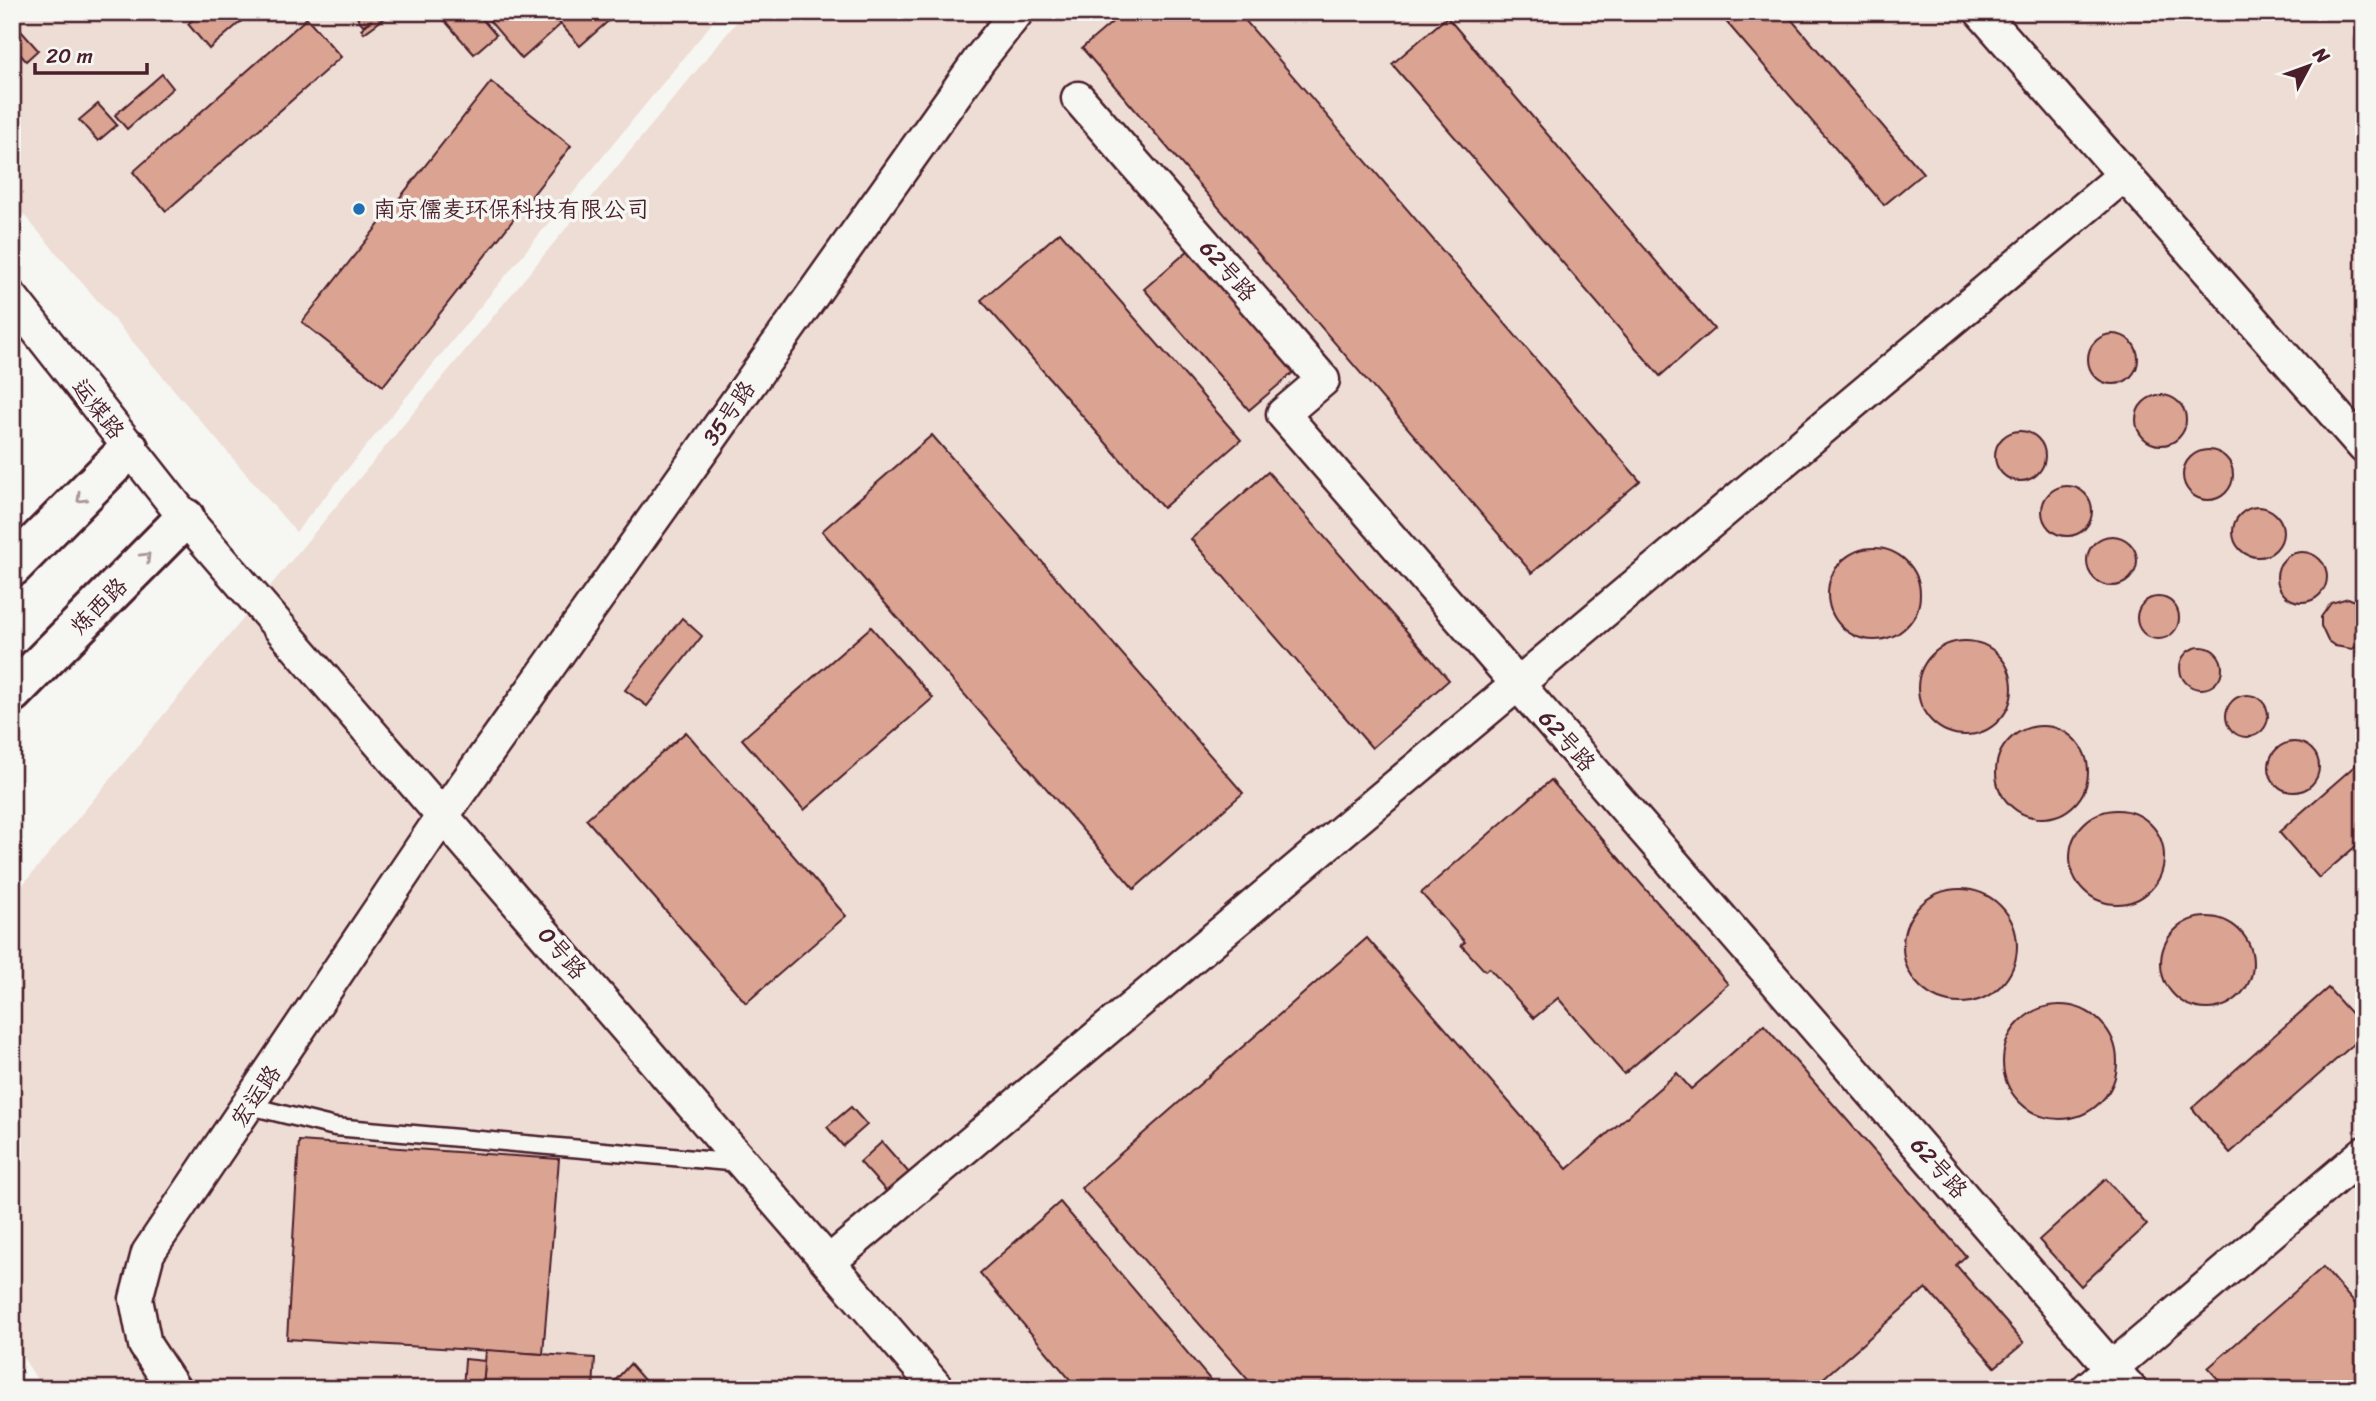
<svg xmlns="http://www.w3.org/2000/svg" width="2376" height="1401" viewBox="0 0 2376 1401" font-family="Sriracha,'LXGW WenKai TC',sans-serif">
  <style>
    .built { fill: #eeddd5 }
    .building { fill: #daa392; stroke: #4a1f2b; stroke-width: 2 }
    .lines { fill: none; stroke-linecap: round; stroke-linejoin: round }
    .service-casing { stroke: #4a1f2b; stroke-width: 21 }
    .minor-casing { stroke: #4a1f2b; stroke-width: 37 }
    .secondary-casing { stroke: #4a1f2b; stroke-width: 44 }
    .service { stroke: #f6f6f2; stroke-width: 16 }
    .minor { stroke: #f6f6f2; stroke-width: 32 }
    .secondary { stroke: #f6f6f2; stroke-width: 38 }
    .rail { stroke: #4a1f2b; stroke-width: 5 }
    .oneway { stroke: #a99598 }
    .poi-dot { fill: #1f6fb2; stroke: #f6f6f2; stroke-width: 2.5 }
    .labels { text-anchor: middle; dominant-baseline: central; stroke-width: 7; stroke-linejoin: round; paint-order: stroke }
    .poi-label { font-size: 23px; fill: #4a1f2b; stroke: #f6f6f2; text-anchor: start }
    .street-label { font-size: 23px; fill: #4a1f2b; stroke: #f6f6f2 }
  </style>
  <rect width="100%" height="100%" fill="#f6f6f2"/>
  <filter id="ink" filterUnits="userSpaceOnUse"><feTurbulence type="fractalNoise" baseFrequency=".0143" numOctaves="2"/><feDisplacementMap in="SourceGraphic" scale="14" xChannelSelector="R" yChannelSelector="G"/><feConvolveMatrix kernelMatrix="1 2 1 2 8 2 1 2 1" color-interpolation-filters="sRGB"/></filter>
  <g filter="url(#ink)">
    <g class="built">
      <polygon points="12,12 721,12 296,532 12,201"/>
      <polygon points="745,12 2364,12 2364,1389 43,1389 12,1340 12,898"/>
    </g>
    <g class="building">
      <polygon points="201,12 252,12 209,49 188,24"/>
      <polygon points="353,12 393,12 364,33 361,29 372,20 363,25"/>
      <polygon points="437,12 476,12 496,35 474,54"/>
      <polygon points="482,12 566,12 557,20 561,24 522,59"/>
      <polygon points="566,12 609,12 613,17 580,46 557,20"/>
      <polygon points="1124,12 1238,12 1640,481 1532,573 1082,48"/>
      <polygon points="1730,12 1785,12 1923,173 1884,205 1723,18"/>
      <polygon points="1447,17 1714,329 1660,376 1392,64"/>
      <polygon points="307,18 341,57 166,211 133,172"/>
      <polygon points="12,21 38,50 26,61 12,45"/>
      <polygon points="162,74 173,88 127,129 115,115"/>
      <polygon points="491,82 571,146 383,386 302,322"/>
      <polygon points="98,104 117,125 98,141 79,120"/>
      <polygon points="1060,232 1241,440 1163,508 981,300"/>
      <polygon points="1190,249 1295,371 1249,410 1144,289"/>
      <circle cx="2113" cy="359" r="25"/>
      <circle cx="2161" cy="420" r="25"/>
      <circle cx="2020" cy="456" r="25"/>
      <polygon points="932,435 1243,793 1134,889 822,531"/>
      <circle cx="2208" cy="475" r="25"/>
      <polygon points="1268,472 1449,680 1372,748 1191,539"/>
      <circle cx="2067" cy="511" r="25"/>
      <circle cx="2258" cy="532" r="25"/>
      <circle cx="2112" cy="561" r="25"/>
      <circle cx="1874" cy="594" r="46"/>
      <circle cx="2302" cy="577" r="25"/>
      <circle cx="2158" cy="618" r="21"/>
      <polygon points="2348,598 2364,605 2364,642 2352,649 2335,646 2328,641 2321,626 2321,617 2331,603"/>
      <polygon points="682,618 702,636 647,706 625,690"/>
      <polygon points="871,627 933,698 804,810 742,739"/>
      <circle cx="1965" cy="688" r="47"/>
      <circle cx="2201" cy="668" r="21"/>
      <circle cx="2247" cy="716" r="21"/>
      <circle cx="2042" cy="772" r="46"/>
      <polygon points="686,732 846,916 746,1003 586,819"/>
      <circle cx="2294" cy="767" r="25"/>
      <polygon points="2359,762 2364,767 2364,839 2319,878 2279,832"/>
      <polygon points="1551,780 1728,984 1624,1074 1558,998 1534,1018 1489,968 1485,971 1461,945 1465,942 1421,893"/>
      <circle cx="2117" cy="857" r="47"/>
      <circle cx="1960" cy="946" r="57"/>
      <circle cx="2207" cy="963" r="46"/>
      <polygon points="1367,938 1567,1169 1677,1073 1691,1089 1764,1025 1966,1256 1956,1265 2024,1343 1995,1367 1926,1288 1811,1389 1256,1389 1081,1188"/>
      <polygon points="2328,988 2364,1028 2364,1035 2230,1153 2192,1108"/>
      <circle cx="2060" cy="1062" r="57"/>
      <polygon points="851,1107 867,1125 843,1146 827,1127"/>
      <polygon points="299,1141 559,1159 543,1354 287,1339"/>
      <polygon points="882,1142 917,1182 895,1201 860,1162"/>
      <polygon points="2106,1179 2147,1225 2081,1286 2039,1240"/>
      <polygon points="1060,1202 1218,1389 1078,1389 980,1273"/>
      <polygon points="2323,1267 2364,1314 2364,1389 2227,1389 2208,1368"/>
      <polygon points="486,1350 595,1358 593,1389 483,1389"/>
      <polygon points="465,1359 485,1361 483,1389 463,1389"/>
      <polygon points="630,1364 652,1389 619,1389 613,1383"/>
    </g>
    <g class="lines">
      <g class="service-casing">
        <polyline id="service" points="250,1106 335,1127 740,1163"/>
      </g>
      <g class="minor-casing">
        <g id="minor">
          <polyline points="1981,12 2364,447"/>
          <polyline points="1078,98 1323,380 1283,414 2130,1389"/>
          <polyline points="12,298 185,518 938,1389"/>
          <polyline points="829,1262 2123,176"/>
          <polyline points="174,1389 145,1345 136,1299 148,1253 444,814 980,59 1017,12"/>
          <polyline points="2087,1389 2364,1153"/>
        </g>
      </g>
      <g class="secondary-casing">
        <g id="secondary">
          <polyline points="12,567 129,449"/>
          <polyline points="12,693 185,518"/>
        </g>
      </g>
      <use href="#service" class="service"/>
      <use href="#minor" class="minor"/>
      <use href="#secondary" class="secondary"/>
      <polyline class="rail" points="12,1377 20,1389"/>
    </g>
    <defs><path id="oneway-chevron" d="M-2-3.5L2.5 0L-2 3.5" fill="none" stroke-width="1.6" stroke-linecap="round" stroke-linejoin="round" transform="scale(1.75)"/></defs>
    <g class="oneway">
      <use href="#oneway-chevron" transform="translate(81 498) rotate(135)"/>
      <use href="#oneway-chevron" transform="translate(146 557) rotate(-45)"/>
    </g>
  </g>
  <circle class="poi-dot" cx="359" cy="209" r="7"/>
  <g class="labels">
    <g class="poi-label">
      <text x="373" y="209">南京儒麦环保科技有限公司</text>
    </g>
    <g class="street-label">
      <text transform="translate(1228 271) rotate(49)">62号路</text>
      <text transform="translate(98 409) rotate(52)">运煤路</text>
      <text transform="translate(729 413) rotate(-55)">35号路</text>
      <text transform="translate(99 606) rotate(-45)">炼西路</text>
      <text transform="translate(1567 741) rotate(49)">62号路</text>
      <text transform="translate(562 953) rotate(50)">0号路</text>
      <text transform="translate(256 1096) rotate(-56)">宏运路</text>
      <text transform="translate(1939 1168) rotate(49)">62号路</text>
    </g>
  </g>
  <rect width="2376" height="1401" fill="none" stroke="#f6f6f2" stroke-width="42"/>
  <rect x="21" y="21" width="2334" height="1359" fill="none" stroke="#4a1f2b" stroke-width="2.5" filter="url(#ink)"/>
  <g transform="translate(2309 66) rotate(49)" stroke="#f6f6f2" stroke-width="5" paint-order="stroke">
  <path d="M0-5L12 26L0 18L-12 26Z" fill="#4a1f2b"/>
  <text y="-10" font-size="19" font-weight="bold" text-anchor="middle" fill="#4a1f2b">N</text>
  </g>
  <path d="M35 63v10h112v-10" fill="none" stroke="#4a1f2b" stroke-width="3.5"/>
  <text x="46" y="63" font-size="21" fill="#4a1f2b" stroke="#f6f6f2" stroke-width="5" paint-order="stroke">20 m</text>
</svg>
